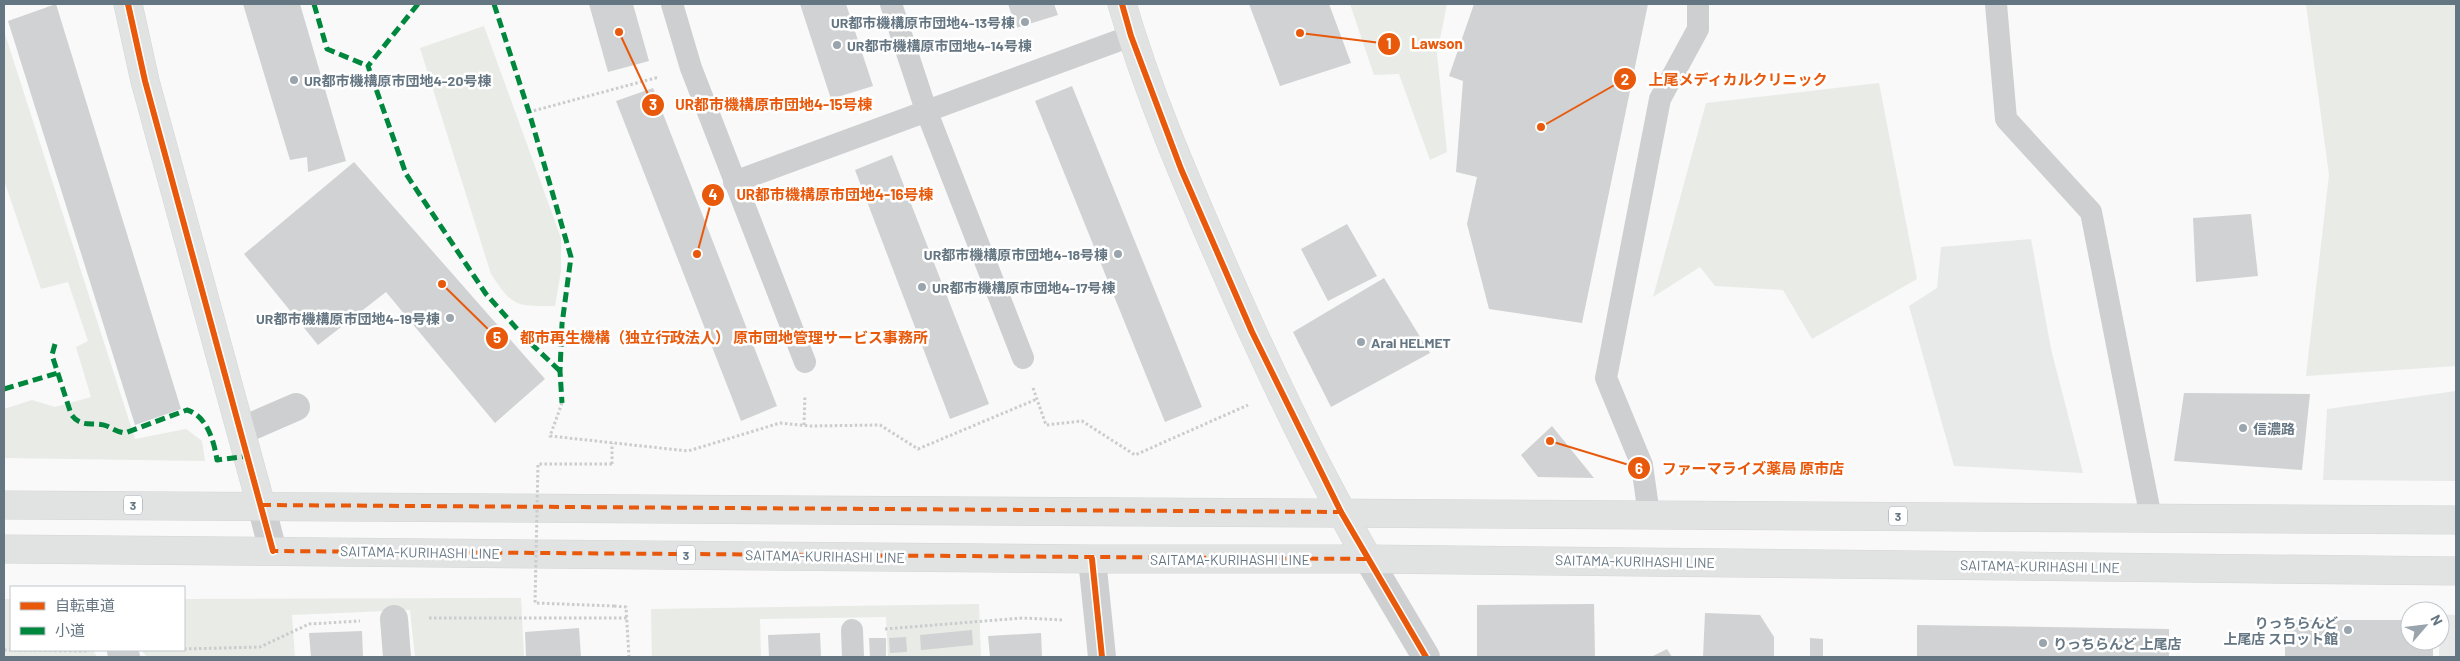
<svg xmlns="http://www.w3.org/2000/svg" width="2460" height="661" viewBox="0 0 2460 661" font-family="Barlow,'Noto Sans JP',sans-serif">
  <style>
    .built { fill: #e8e9e9 }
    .green { fill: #e8ebe6 }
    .building { fill: #d0d2d3 }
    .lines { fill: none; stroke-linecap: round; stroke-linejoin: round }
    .secondary-casing { stroke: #d5d6d7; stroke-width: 29 }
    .primary-casing { stroke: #d5d6d7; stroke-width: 29 }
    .path { stroke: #cbcccd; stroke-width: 3; stroke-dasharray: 2.5 2.5; stroke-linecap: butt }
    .lane { stroke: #cecfd0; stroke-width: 22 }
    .street { stroke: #cecfd0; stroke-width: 28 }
    .secondary { stroke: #e1e2e2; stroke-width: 28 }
    .primary { stroke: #e1e2e2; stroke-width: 28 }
    .path-bridge { stroke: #cbcccd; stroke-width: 3; stroke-dasharray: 2.5 2.5; stroke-linecap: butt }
    .quiet { stroke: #00873e; stroke-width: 5; stroke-dasharray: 10 5; stroke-linecap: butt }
    .cycleway-casing { stroke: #fff; stroke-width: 9 }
    .cycleway { stroke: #e8590c; stroke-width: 6 }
    .marked { fill: none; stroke: #e8590c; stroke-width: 4; stroke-dasharray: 10 6; stroke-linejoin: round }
    .poi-dot { fill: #99a4ac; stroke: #fff; stroke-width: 2 }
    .labels { text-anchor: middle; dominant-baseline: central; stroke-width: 5; stroke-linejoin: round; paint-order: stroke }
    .shield { fill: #fff; stroke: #939fa8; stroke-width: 1 }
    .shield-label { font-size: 12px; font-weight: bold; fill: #657683 }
    .poi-label { font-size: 14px; font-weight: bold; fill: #657683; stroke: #fff; text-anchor: start }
    .street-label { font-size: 14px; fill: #657683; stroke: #fff }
    .leader { fill: none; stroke: #e8590c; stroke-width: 2 }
    .callout-dot { fill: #e8590c; stroke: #fff; stroke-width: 2 }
    .mark-label { font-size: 15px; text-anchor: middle; font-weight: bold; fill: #fff }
    .callout-label { font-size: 15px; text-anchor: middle; font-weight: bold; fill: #e8590c; stroke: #fff; stroke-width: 5; stroke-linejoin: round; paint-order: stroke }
  </style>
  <rect width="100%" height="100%" fill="#f9f9f9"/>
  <g class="built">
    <polygon points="2031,239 2051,349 2083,473 1954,466 1909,306 1937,288 1941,247"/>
    <polygon points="2456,391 2456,481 2323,480 2327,409"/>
    <polygon points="2440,614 2456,615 2456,657 2439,657"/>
  </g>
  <g class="green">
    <polygon points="1350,4 1447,4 1437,54 1447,152 1430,160 1399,74 1374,75"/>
    <polygon points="2306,4 2456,4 2456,366 2306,376 2329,175"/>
    <path d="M484 26 561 238V271L555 306C515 306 513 307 491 274L420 48Z"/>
    <polygon points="4,31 135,439 186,429 202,441 205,461 4,458 4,409 32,400 55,407 91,397 76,347 88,341 68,282 41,289 4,180"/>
    <polygon points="1879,83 1917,279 1812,339 1783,290 1715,286 1700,267 1653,297 1706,103"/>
    <polygon points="521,598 524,657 415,657 410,610 292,615 295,657 147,657 141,650 184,650 184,599"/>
    <polygon points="4,599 11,599 11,650 93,650 97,657 4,657"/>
    <polygon points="979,604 981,657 888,657 886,617 760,619 761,657 652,657 651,609"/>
  </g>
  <g class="building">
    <polygon points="56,4 181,409 135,425 8,21"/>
    <polygon points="243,4 300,4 346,161 308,172 307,157 290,160"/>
    <polygon points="589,4 633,4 649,61 608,72"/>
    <polygon points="800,4 846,4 873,86 831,99"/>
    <polygon points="1008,4 1054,4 1058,15 1016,28"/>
    <polygon points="1249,4 1329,4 1351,63 1280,86"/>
    <polygon points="1474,4 1648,4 1582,323 1489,309 1467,224 1477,177 1456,172 1463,81 1449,76"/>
    <polygon points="1072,86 1202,407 1165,422 1035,101"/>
    <polygon points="653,88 777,406 741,421 616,101"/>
    <polygon points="892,155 989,404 950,419 855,170"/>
    <polygon points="354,162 545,379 495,423 386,292 318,345 244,254"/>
    <polygon points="2251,214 2258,276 2196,282 2193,218"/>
    <polygon points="1347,224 1377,276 1328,301 1301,249"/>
    <polygon points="1384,278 1430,353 1331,407 1293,332"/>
    <polygon points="2184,393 2310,394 2302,470 2174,461"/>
    <polygon points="1552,426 1594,478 1538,477 1521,455"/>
    <polygon points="1594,604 1595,657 1477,657 1477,605"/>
    <polygon points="1705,613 1760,615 1774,637 1774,657 1703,657"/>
    <polygon points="2285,620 2410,620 2410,641 2433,641 2433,657 2285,657"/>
    <polygon points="1917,625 2169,629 2169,657 1917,657"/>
    <polygon points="579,628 581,657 526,657 525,632"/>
    <polygon points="972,630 973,645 921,650 920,635"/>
    <polygon points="362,631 363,657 311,657 309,633"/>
    <polygon points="820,633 821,657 769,657 768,635"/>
    <polygon points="1041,633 1042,657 990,657 988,636"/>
    <polygon points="906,637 907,652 890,653 889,638"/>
    <polygon points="869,638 886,638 886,657 870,657"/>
    <polygon points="1810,638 1823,639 1823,657 1810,657"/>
    <polygon points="1667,649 1672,657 1651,657"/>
  </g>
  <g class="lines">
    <g class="secondary-casing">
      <g id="secondary">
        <polyline points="128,4 145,81 261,505"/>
        <path d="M1122 4C1147 89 1182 172 1218 254 1263 358 1311 461 1368 559"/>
      </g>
    </g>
    <g class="primary-casing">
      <g id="primary">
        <polyline points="4,505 2456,520"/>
        <polyline points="4,549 1092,559 1368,559 2456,571"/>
      </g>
    </g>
    <g class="path">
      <polyline points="529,112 659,77"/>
      <polyline points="1033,388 1046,425 1082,421 1135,455 1248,405"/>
      <polyline points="562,403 550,436 688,451 780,423 810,426 880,425 918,449 1037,399"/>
      <polyline points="804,425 805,395"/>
      <polyline points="612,464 612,443"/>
      <polyline points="614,606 626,607 629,657"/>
      <polyline points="429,618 627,618"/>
      <polyline points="885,629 1022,618 1063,620"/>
      <polyline points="184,649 260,647 309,624 360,621"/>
      <polyline points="4,650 86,651"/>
    </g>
    <g class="lane">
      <polyline points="672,4 691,68 805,362"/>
      <polyline points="891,4 926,110 1023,358"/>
      <polyline points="1996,4 2006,119 2091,212 2151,518"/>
      <polyline points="734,182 1131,36"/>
      <polyline points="1649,515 1642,465 1606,378 1660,99 1698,29 1698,4"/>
      <polyline points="852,630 853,657"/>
    </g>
    <g class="street">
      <polyline points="241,431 296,407"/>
      <polyline points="261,505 273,551"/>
      <polyline points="1092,559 1102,657"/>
      <polyline points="1368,559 1426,657"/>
      <polyline points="394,619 397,657"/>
      <polyline points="121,651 126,657"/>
    </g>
    <use href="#secondary" class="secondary"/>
    <use href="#primary" class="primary"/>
    <polyline class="path-bridge" points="612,464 538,464 535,603 614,606"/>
    <g class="quiet">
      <polyline points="314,4 327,49 368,66"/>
      <polyline points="418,4 368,66 406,174 486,294 526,339 560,371"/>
      <polyline points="494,4 529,112 571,257 562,324 560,371 562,403"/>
      <path d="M55 344 52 355 71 414C81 429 92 421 107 426 113 429 118 432 125 433L187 410C207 416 214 441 217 460L248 456"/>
      <polyline points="4,389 58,373"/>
    </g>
    <g class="cycleway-casing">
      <g id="cycleway">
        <polyline points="128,4 145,81 273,551"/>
        <polyline points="1122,4 1131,36 1181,169 1252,332 1341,512 1426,657"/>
        <polyline points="1092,559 1102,657"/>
      </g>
    </g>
    <use href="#cycleway" class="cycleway"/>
  </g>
  <path class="marked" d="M261 505 1341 512 1368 559 273 551Z"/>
  <g class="poi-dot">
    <circle cx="1025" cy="22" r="5"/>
    <circle cx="837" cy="45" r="5"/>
    <circle cx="294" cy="80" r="5"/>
    <circle cx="1118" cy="254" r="5"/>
    <circle cx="922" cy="287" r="5"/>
    <circle cx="450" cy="318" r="5"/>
    <circle cx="1361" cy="342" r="5"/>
    <circle cx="2243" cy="428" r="5"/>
    <circle cx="2348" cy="630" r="5"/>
    <circle cx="2043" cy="643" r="5"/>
  </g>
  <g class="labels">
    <g class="shield">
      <rect x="124" y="495.5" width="18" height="19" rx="4"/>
      <rect x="1889" y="506.5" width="18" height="19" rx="4"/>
      <rect x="677" y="545.5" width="18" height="19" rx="4"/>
    </g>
    <g class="shield-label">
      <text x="133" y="505">3</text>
      <text x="1898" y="516">3</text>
      <text x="686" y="555">3</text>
    </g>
    <g class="poi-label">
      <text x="1015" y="22" text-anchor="end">UR都市機構原市団地4-13号棟</text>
      <text x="847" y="45">UR都市機構原市団地4-14号棟</text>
      <text x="304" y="80">UR都市機構原市団地4-20号棟</text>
      <text x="1108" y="254" text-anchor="end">UR都市機構原市団地4-18号棟</text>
      <text x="932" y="287">UR都市機構原市団地4-17号棟</text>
      <text x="440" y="318" text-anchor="end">UR都市機構原市団地4-19号棟</text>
      <text x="1371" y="342">Arai HELMET</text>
      <text x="2253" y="428">信濃路</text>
      <text x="2338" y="622" text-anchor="end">りっちらんど<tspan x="2338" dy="16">上尾店 スロット館</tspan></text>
      <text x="2053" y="643">りっちらんど 上尾店</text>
    </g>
    <g class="street-label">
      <text transform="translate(420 552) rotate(1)">SAITAMA-KURIHASHI LINE</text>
      <text transform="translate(825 556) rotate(1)">SAITAMA-KURIHASHI LINE</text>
      <text x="1230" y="559">SAITAMA-KURIHASHI LINE</text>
      <text transform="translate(1635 561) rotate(1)">SAITAMA-KURIHASHI LINE</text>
      <text transform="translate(2040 566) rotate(1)">SAITAMA-KURIHASHI LINE</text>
    </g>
  </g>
  <path class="leader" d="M1300 33L1389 44M1541 127L1625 79M619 32L653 105M697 254L713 195M442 284L497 338M1550 441L1639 468"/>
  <g class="callout-dot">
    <circle cx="1300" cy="33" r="5"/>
    <circle cx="1541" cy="127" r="5"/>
    <circle cx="619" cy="32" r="5"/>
    <circle cx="697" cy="254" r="5"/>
    <circle cx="442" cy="284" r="5"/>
    <circle cx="1550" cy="441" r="5"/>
    <circle cx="1389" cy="44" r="12"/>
    <circle cx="1625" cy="79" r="12"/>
    <circle cx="653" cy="105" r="12"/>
    <circle cx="713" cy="195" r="12"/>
    <circle cx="497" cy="338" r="12"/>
    <circle cx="1639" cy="468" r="12"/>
  </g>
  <g class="mark-label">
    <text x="1389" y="49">1</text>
    <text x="1625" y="85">2</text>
    <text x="653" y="110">3</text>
    <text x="713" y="200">4</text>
    <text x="497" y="343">5</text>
    <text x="1639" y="474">6</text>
  </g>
  <g class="callout-label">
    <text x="1437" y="49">Lawson</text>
    <text x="1738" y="85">上尾メディカルクリニック</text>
    <text x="774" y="110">UR都市機構原市団地4-15号棟</text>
    <text x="835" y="200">UR都市機構原市団地4-16号棟</text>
    <text x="724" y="343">都市再生機構（独立行政法人） 原市団地管理サービス事務所</text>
    <text x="1753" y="474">ファーマライズ薬局 原市店</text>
  </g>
  <rect width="2460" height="661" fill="none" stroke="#657683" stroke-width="10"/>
  <rect x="10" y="586" width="175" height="65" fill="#ffffff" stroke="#c1c8cd"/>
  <rect x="20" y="602" width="25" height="8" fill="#e8590c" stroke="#c1c8cd"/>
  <text x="55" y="611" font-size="15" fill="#657683">自転車道</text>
  <rect x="20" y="627" width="25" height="8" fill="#00873e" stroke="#c1c8cd"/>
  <text x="55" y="636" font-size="15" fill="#657683">小道</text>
  <g transform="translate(2425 626) rotate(62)"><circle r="24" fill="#ffffff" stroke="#c1c8cd"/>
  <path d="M0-4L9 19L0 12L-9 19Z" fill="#99a4ac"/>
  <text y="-8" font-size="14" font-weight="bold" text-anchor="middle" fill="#657683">N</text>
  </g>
</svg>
